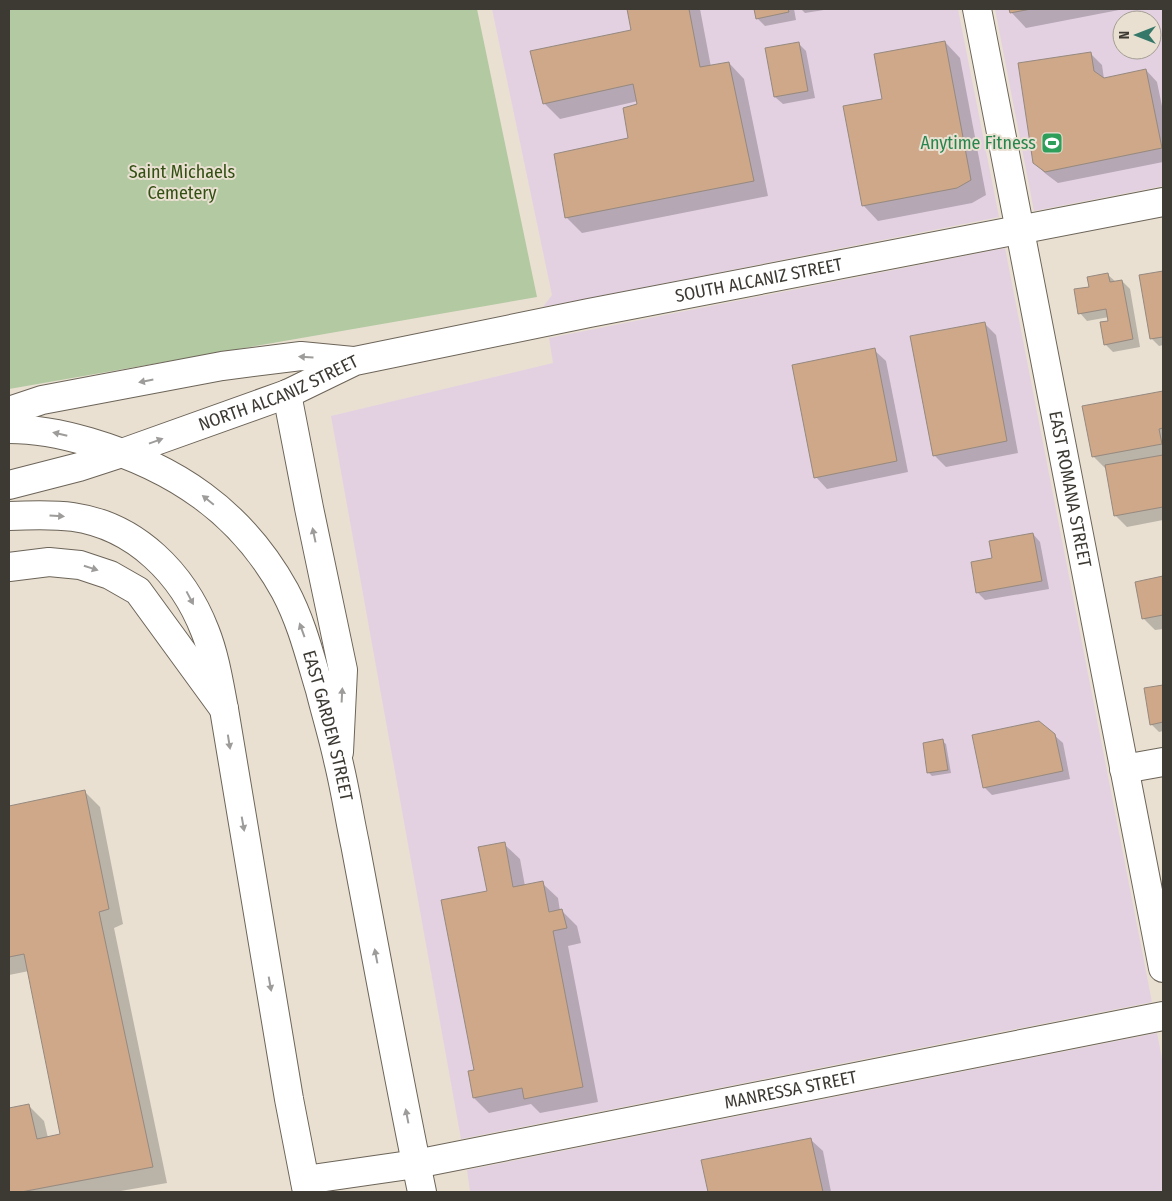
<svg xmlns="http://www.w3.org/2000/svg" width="1172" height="1201" viewBox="0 0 1172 1201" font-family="'Fira Sans Condensed',sans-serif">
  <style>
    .commercial { fill: #e3d1e2; fill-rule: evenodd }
    .green { fill: #b2c9a1 }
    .shadow { fill: #0003 }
    .building { fill: #cea888; stroke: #96897f }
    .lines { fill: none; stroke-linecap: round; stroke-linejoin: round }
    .minor-casing { stroke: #6c6458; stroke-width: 30 }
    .major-casing { stroke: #6c6458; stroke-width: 30 }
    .highway-casing { stroke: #6c6458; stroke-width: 30 }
    .minor { stroke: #fff; stroke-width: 28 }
    .major { stroke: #fff; stroke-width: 28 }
    .highway { stroke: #fff; stroke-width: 28 }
    .oneway { fill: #9e9c9a }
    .labels { text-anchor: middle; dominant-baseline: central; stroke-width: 4; stroke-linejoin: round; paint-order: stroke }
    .leisure-label { font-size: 18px; fill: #27864d; stroke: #e9e0d2; text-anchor: end }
    .park-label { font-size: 18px; fill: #335014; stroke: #e9e0d2 }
    .street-label { font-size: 18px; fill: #3d3a34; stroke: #e9e0d2 }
  </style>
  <rect width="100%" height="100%" fill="#e9e0d2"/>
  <g class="commercial">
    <polygon points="492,9 958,9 999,217 543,307 552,295"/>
    <path d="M995 9H1163V186L1034 211ZM1122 20H1152V50H1122Z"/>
    <polygon points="1005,248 1152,1002 461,1139 331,416 553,363 549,338"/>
    <polygon points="1157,1033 1163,1063 1163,1192 470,1192 467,1170"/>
  </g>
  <polygon class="green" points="9,9 477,9 537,297 9,389"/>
  <g class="shadow">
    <polygon points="628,9 700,9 711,67 729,63 744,79 768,196 582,233 567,218 556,155 630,139 639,105 638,101 560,119 544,103 633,31"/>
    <polygon points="756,9 794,9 796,20 765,26 757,18"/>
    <polygon points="801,9 830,9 805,13"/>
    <polygon points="1010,9 1119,9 1119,10 1026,28 1011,12"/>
    <polygon points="945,42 960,58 986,195 972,203 878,221 863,205"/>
    <polygon points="798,43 806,51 815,98 783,104 775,97"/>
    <polygon points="1090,53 1102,65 1104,79 1146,70 1157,82 1163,111 1163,162 1058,183 1046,174 1034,162"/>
    <polygon points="1163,272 1163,345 1159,346 1151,338 1141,276"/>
    <polygon points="1108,275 1116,282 1122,281 1130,289 1140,347 1113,352 1105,344 1110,322 1109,317 1087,321 1080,313 1090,288"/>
    <polygon points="984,323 996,335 1018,453 946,467 934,455"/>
    <polygon points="874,350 886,361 908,472 827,489 816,477"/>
    <polygon points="1163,392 1163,520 1127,527 1115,515 1107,468 1105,468 1093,456 1084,407"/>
    <polygon points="1033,534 1040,542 1049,589 985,600 978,593 993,559"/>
    <polygon points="1163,577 1163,629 1155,630 1144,619 1136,583"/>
    <polygon points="1163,686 1163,731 1159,732 1151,724 1145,689"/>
    <polygon points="1054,735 1063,743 1070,779 992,795 984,787"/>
    <polygon points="942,741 946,744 951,773 932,776 929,773"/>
    <polygon points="85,792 100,807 123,924 114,928 167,1183 115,1192 9,1192 9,1109 28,1105 44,1121 48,1138 61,1135 29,971 9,975 9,807"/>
    <polygon points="504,844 520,859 525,886 542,883 558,898 560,911 562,911 577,926 581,943 568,946 598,1102 540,1113 531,1104 489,1113 474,1098 488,892"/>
    <polygon points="811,1140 823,1151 831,1192 709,1192 702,1161"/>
  </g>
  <g class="building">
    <polygon points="627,9 689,9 700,67 729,62 754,181 565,218 554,154 628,138 623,108 637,104 633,84 543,104 530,51 631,30"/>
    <polygon points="754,9 788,9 789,12 756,19"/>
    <polygon points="1009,9 1031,9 1010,13"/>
    <polygon points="945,41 971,180 957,188 862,206 843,106 882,99 874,54"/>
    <polygon points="799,42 808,91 774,97 765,48"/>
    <polygon points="1091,52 1094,71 1104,78 1146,69 1162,148 1045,172 1033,163 1018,63"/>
    <polygon points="1163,271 1163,337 1150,339 1139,275"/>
    <polygon points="1108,273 1110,282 1122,280 1133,339 1104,345 1100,322 1108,321 1106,309 1078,314 1074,289 1089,287 1087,277"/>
    <polygon points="985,322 1007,441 933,456 910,336"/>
    <polygon points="875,348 897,461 814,478 792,365"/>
    <polygon points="1163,391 1163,428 1159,429 1162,444 1092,457 1082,406"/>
    <polygon points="1163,455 1163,507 1114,516 1105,465"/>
    <polygon points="1033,533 1042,581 976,593 971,562 992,558 989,541"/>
    <polygon points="1163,576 1163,615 1142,619 1135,582"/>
    <polygon points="1163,685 1163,722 1150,725 1144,688"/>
    <polygon points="1039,721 1055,734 1063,771 983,788 972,735"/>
    <polygon points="943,739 948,770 927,773 923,743"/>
    <polygon points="85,790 109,909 99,912 153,1167 21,1192 9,1192 9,1108 29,1104 37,1139 60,1134 24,954 9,957 9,806"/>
    <polygon points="505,842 513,887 543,881 549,912 562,909 567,928 553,931 583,1087 524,1099 522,1088 473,1098 468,1071 474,1070 441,900 487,891 478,847"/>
    <polygon points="811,1138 823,1192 708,1192 701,1160"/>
  </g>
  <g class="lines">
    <g class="minor-casing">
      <g id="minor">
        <path id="s1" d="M977 9 1163 968"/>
        <polyline points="287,394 309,508 343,670 339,752"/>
        <polyline points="9,411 42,400 222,366 301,356 353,361"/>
        <path id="s2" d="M9 485 79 467 122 453 287 394 355 361 589 313 1163 202"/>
        <polyline points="1124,769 1163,762"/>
        <path id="s3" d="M305 1180 416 1164 1163 1016"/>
      </g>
    </g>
    <g class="major-casing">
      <g id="major">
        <path id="s4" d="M9 429C37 429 62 434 89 442 174 467 241 511 285 591 302 623 310 657 320 690 326 714 333 737 338 760 345 788 349 816 355 844 377 960 398 1077 422 1192"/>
        <path d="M9 516C30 515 52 514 73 517 136 526 183 574 205 631 215 656 219 683 224 709L289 1099 307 1192"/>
      </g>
    </g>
    <g class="highway-casing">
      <polyline id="highway" points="9,567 49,562 80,565 110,575 138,591 224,709"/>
    </g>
    <use href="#minor" class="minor"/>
    <use href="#major" class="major"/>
    <use href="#highway" class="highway"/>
  </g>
  <defs><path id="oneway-solid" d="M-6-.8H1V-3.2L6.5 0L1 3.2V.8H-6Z" transform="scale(1.25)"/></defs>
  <g class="oneway">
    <use href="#oneway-solid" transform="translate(306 357) rotate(-177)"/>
    <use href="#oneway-solid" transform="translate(146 381) rotate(169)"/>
    <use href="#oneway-solid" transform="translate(60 434) rotate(-167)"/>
    <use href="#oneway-solid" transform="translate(156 441) rotate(-20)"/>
    <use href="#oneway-solid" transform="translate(208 500) rotate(-141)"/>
    <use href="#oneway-solid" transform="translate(57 516) rotate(4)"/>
    <use href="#oneway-solid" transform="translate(314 535) rotate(-102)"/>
    <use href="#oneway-solid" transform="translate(91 568) rotate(18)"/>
    <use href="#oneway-solid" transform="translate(190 598) rotate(62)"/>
    <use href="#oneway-solid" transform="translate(302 630) rotate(-110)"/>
    <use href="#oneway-solid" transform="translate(342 695) rotate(-87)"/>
    <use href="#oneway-solid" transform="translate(229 742) rotate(81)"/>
    <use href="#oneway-solid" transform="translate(243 824) rotate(80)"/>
    <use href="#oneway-solid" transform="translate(376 956) rotate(-101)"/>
    <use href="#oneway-solid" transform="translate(270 984) rotate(80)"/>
    <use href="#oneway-solid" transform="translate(407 1116) rotate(-101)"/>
  </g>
  <defs>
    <g id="stadium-square" transform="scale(1.125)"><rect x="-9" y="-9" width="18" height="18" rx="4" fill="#2e9e5b" stroke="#e9e0d2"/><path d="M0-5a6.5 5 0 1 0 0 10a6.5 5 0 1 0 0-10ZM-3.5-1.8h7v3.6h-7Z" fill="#fff"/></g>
  </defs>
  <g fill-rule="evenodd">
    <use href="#stadium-square" x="1052" y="143"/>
  </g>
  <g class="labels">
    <g class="leisure-label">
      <text x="1036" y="143">Anytime Fitness</text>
    </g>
    <g class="park-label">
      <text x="182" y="172">Saint Michaels<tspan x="182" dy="21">Cemetery</tspan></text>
    </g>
    <g class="street-label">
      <text stroke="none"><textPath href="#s2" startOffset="780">SOUTH ALCANIZ STREET</textPath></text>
      <text stroke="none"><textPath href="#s2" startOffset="285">NORTH ALCANIZ STREET</textPath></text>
      <text stroke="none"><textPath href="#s1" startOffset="489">EAST ROMANA STREET</textPath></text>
      <text stroke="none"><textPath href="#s4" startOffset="476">EAST GARDEN STREET</textPath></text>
      <text stroke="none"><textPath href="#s3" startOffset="494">MANRESSA STREET</textPath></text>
    </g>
  </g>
  <rect width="1172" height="1201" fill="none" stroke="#3d3a34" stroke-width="20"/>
  <g transform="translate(1137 35) rotate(270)"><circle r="24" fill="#e9e0d2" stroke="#a49e93"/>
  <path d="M0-4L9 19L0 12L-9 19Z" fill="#357768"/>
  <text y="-8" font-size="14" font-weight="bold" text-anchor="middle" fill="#3d3a34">N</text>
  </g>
</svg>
